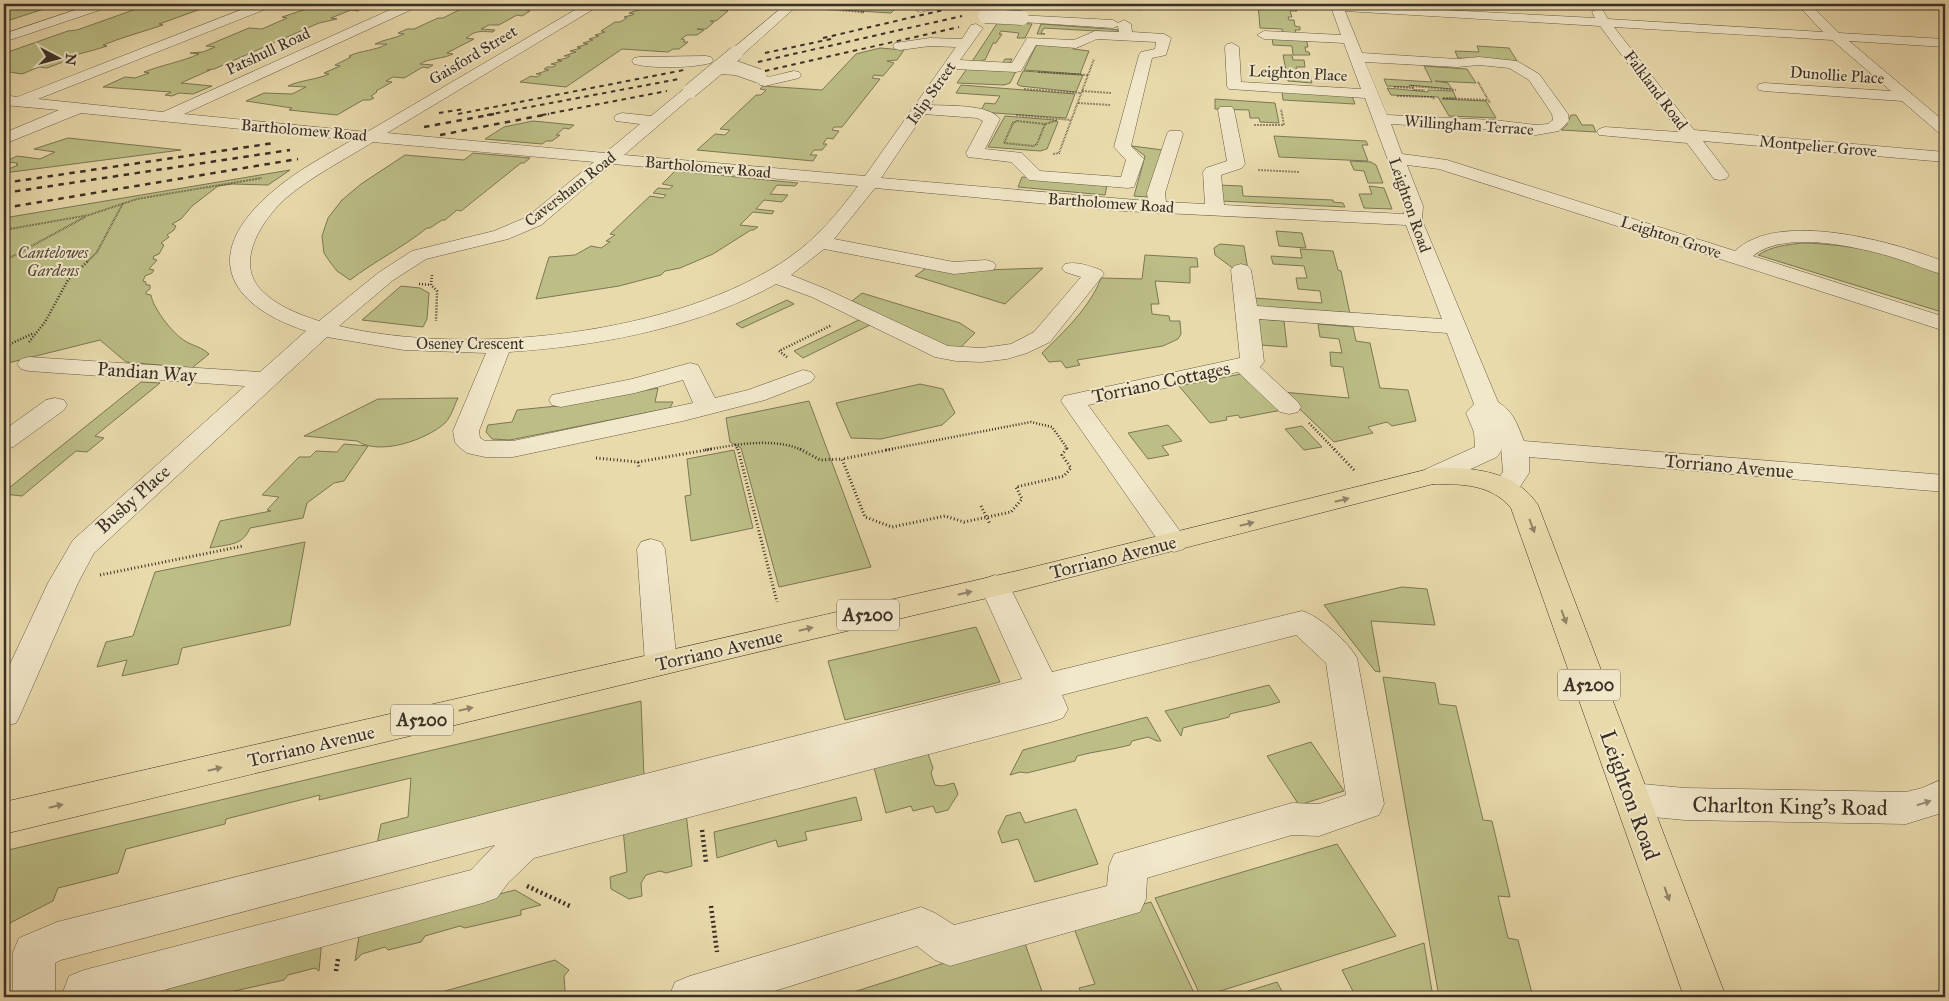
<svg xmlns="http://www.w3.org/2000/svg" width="1949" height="1001" viewBox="0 0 1949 1001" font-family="'IM FELL Great Primer',serif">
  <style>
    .green { fill: #bcbe86; stroke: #7c7756 }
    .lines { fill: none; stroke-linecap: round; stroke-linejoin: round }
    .minor-casing { stroke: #665a48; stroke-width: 1 }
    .major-casing { stroke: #3b3027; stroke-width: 1 }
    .path-far3 { stroke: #3b3027; stroke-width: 2; stroke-dasharray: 0.5 1; stroke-linecap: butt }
    .path-far2 { stroke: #3b3027; stroke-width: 2.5; stroke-dasharray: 1 2; stroke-linecap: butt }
    .path-far1 { stroke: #3b3027; stroke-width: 3; stroke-dasharray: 1 2.5; stroke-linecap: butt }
    .path { stroke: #3b3027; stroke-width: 4.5; stroke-dasharray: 2 3; stroke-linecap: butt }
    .minor { fill: #f1e7c9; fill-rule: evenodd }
    .major { fill: #e9daac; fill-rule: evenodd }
    .rail-far1 { stroke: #3b3027; stroke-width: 2; stroke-dasharray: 4.5 4.5; stroke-linecap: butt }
    .rail { stroke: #3b3027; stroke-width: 2.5; stroke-dasharray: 5.5 5.5; stroke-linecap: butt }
    .minor-bridge-casing { stroke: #665a48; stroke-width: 15; stroke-linecap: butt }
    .minor-bridge { stroke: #f1e7c9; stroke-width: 14 }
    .oneway { fill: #92856a }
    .oneway2 { fill: #968c78 }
    .labels { text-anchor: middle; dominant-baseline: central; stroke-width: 4; stroke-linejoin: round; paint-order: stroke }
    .far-street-label { font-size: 16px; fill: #3b3027; stroke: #f1e7c9 }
    .far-park-label { font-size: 16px; font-style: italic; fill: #554c3a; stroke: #f1e7c9 }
    .shield { fill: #f1e7c9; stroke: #726758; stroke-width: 1 }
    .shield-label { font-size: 18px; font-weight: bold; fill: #3b3027 }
    .street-label { font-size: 19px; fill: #3b3027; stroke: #f1e7c9 }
    .near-street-label { font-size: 22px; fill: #3b3027; stroke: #f1e7c9 }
  </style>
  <rect width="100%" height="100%" fill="#e9daac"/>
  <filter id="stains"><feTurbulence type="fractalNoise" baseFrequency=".004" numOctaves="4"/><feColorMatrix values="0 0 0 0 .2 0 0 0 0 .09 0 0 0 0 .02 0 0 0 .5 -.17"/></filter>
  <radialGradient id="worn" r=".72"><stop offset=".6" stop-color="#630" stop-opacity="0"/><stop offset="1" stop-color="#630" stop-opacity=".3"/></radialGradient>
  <g class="green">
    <polygon points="21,4 59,4 4,22 4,9"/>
    <path d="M158 4H215L159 24 163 25C142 32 123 37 103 45L107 46C93 51 80 53 66 58L71 59 47 68 39 67 22 74 4 71V54L10 52H8L68 31 77 30 139 8H145Z"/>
    <path d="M322 4H366L358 11 351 10 331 18 337 19 319 23 214 69 207 70H210L181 83 212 86 193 94 179 93 172 96 165 95 171 92 103 87 125 77 135 78 149 73 144 72C162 65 181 62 199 54L190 53 203 52 215 47 206 46 249 28 262 29 287 18 282 17Z"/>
    <path d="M471 4H537L526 10 530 11 522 16 517 15 499 25H489L481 29 495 30 493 32C477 31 476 31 466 38L474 39 447 53 453 54C443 59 429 58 420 64L433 65 428 68 423 67 404 78 393 77 386 81 392 82 376 91 377 92 371 96 374 98 370 100H363L337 115 289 110 292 108 246 101 264 93 292 94 306 87 288 86C300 80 316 80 329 74L324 73 340 66 335 65 351 57 349 56C362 50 375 51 387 44H375C385 39 394 39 404 34L398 33 407 29H414L438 18H443Z"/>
    <polygon points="644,4 729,4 720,10 728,11 716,21 710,21 714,22 706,29 697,29 704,30 697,35 687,35 681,39 685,40 683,42 688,42 679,49 673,49 668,52 622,49 566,87 520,82 531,76 537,77 541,74 536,74 549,70 544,69 547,67 553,67 556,65 551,64 562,61 557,60 567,58 570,56 564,56 576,52 570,51 581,48 577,47 588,44 583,43 593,40 589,39 599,36 595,35 605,32 601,31 615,22 620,22 627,18 624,17 632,15 634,14 629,13 642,9 638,8 649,5"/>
    <polygon points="848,4 900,4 891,13 842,10"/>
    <polygon points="1258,4 1282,4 1283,8 1296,9 1297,11 1290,11 1292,17 1288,17 1289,20 1294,20 1295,26 1300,27 1300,30 1295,30 1297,35 1283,35 1282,29 1260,28"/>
    <polygon points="998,22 1032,24 1025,38 1017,38 1019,33 1001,31 999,34 1002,34 996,43 993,43 985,60 982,60 980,63 1001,65 1005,59 1012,59 1009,65 1005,66 971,63"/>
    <polygon points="1041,24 1121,30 1114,32 1044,28 1041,33 1045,34 1037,34"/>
    <polygon points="1272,36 1306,38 1308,47 1305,47 1306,52 1309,52 1310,55 1293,55 1292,46 1273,45"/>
    <polygon points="1037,44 1074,47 1073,49 1089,51 1080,74 1024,70"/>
    <polygon points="1477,46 1509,48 1517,61 1458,58 1455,51 1479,52"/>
    <polygon points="880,48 904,50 897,60 887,61 894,63 883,76 874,75 872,78 880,79 842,127 834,127 832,130 839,131 833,139 827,138 823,144 827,144 822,150 814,150 810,155 817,155 813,161 697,150 715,134 725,135 730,130 720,129 756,95 761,95 766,90 760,89 763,86 822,90 856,54"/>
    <polygon points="1283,55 1292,55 1293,60 1304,60 1305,67 1296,67 1297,71 1309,71 1312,83 1288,81"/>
    <polygon points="1424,66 1467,69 1476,83 1435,81 1448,83 1452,89 1409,85 1410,87 1387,86 1384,79 1432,82"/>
    <polygon points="968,67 1016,71 1010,83 1004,85 957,83"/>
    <polygon points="1023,71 1083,75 1076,92 1020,86 1017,84"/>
    <polygon points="961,85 1075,94 1066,118 980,112 985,103 995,104 1000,96 956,93"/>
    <polygon points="1387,88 1428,92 1428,90 1453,91 1456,98 1442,99 1486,101 1496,118 1449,116 1438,97 1391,95"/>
    <polygon points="1282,92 1352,96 1355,104 1283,100"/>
    <polygon points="1215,99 1275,103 1279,123 1260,122 1259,118 1250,118 1249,110 1215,109"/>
    <polygon points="1571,115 1576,115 1582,125 1593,125 1596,132 1561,130 1566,126"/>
    <polygon points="1005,116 1054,120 1058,122 1047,149 1040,151 988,147"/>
    <polygon points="533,121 574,125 569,129 564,128 556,135 560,135 552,141 546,141 542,144 485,139 504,127"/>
    <polygon points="1274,136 1366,141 1368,145 1362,145 1368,161 1279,157"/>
    <polygon points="68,138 181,150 4,173 4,171 18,165 16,165 18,163 5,162 17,156 40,159 55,152 34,149"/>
    <polygon points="1132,146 1163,150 1147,197 1134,196 1145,156"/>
    <path d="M473 153 530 158 524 163H521L461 211 457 210 445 220H442L430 228H427C402 248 375 261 350 280L337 271 330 262 324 253 323 245 322 236 328 218 342 200 361 184 405 155 464 160Z"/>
    <polygon points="1350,161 1371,162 1376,165 1383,183 1368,183 1364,171 1354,170"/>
    <path d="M290 170 268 185 232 184 218 186 192 206 181 219 172 224 176 226 174 230 167 235 169 237 161 243 164 245 159 254 154 256 153 259 157 260 149 269 154 270 152 273 145 276 143 281 146 282V285H150V289L146 292V294L151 295C153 308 172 333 185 341 193 346 202 347 209 354L192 368 126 362 100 340 4 364V218Z"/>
    <polygon points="675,171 798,183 795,186 777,185 770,194 788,195 782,202 764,200 756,209 774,211 772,214 753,212 740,225 758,227 754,230 751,230 713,254 680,268 665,271 661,275 619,286 536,299 549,257 575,255 591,246 601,248 610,242 606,241 615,235 610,234 650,196 663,198 666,195 653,193 658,188 669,189 673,186 662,184"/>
    <polygon points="1022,177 1107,185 1105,195 1018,187"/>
    <polygon points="1218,185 1242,186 1243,196 1333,200 1333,202 1343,203 1345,207 1220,201"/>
    <polygon points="1369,186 1384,188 1392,209 1364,208 1359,194 1372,194"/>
    <polygon points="1276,231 1302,233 1306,248 1279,246"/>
    <path d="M1802 243C1852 244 1900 255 1945 276V313L1758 255C1772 246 1786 245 1802 243Z"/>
    <polygon points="1220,244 1244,246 1248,270 1234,269 1215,255 1214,248"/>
    <polygon points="1300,249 1333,251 1338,270 1341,271 1350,314 1255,308 1254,298 1322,303 1320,291 1298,289 1296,278 1307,278 1304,266 1273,264 1271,256 1302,258"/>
    <path d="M1145 255 1197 258 1198 267H1190V283L1155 281 1159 304H1151L1152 314 1169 316 1170 321H1180L1181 334 1178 339 1163 346 1077 360 1080 365 1066 368 1061 361 1049 362 1042 353C1063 333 1091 306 1101 278L1142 279Z"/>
    <polygon points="928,267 985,270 1043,268 1005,304 915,276"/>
    <polygon points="401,286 420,288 429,293 427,319 423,327 362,320"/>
    <polygon points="862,293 960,323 975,333 955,353 852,301"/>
    <polygon points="787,300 794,304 742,328 736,324"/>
    <polygon points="863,318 874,323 803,358 794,351"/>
    <polygon points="1259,319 1284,321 1287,347 1260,345"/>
    <polygon points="1318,324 1353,327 1356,341 1370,343 1380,388 1408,390 1416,421 1392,426 1387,422 1368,427 1373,433 1334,442 1282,392 1349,398 1343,367 1331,366 1330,352 1342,353 1339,339 1320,337"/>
    <polygon points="1241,374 1282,410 1240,418 1238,415 1226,417 1227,420 1210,423 1179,386"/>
    <polygon points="141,382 160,383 95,436 104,438 87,452 76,451 22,496 4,494 4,492"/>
    <polygon points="920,384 943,389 955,413 942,425 881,439 851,438 836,403"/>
    <polygon points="658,388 655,402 673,402 670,408 510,440 492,439 486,432 488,425 512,422 517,410 567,405"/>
    <path d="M458 398C454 406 451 417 445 423 426 440 380 456 357 441L304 436 378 399Z"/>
    <polygon points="809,401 871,567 779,587 741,448 730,442 726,418"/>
    <polygon points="1168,425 1182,441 1162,446 1169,455 1148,459 1128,433"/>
    <polygon points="1302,426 1322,447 1304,450 1285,429"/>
    <path d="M344 444 368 446 344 481 334 483 307 503 303 518 250 528C243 546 228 544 210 548L220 521 271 511 267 510 279 497 262 495 299 457H310L316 451 337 452Z"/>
    <polygon points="734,450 753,528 691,541 685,496 691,495 687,459"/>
    <polygon points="305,542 290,625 182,648 178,664 122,676 127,660 97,667 106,642 133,636 155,572"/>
    <polygon points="1402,587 1427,589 1435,625 1371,621 1380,672 1375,671 1324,605"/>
    <polygon points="976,627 1000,682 845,720 828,661"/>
    <polygon points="1383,677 1435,683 1439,704 1456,706 1483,820 1492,821 1510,897 1498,896 1508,938 1518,940 1533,997 1439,997"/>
    <path d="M1269 685 1280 702C1263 708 1247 709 1230 714L1229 717C1213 722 1199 723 1183 728L1181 736 1165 711Z"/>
    <polygon points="641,701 644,777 376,849 381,824 408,817 411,778 319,800 320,795 226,819 225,824 126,849 118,873 58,888 53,901 4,926 4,851"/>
    <path d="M1147 717 1161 741H1157L1148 737 1132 741 1130 745C1112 750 1095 751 1077 756L1075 761 1027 773 1020 772 1010 775 1023 750Z"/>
    <polygon points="1311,742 1344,791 1299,805 1267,756"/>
    <polygon points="926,748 933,768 931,773 935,785 942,786 954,783 958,794 948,810 936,813 933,806 913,811 911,806 886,813 872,760"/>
    <polygon points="856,797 862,820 805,832 807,840 778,847 776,840 717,858 714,832"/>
    <polygon points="1076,809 1098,864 1035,882 1018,839 1002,843 998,832 1006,816 1020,812 1025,823"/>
    <polygon points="686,813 692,866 666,873 660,871 646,875 641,883 642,896 629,899 611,889 610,877 627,872 623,829"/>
    <polygon points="1337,844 1396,936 1201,997 1155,898"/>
    <polygon points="515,890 541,905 521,910 521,915 465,928 460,926 425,936 421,942 388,950 385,947 362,954 355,961 360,930"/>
    <polygon points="1151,902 1196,997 1083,997 1079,988 1095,984 1072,923"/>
    <polygon points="1023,938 1044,997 838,997"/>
    <polygon points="322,939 319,971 315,968 288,975 284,980 207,997 166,997 170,982"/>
    <polygon points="1424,943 1433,997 1356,997 1342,970"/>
    <polygon points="555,960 569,970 564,976 565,991 571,993 571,997 438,997 438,993"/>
    <polygon points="1277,982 1285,997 1229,997"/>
  </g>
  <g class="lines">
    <g class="minor-casing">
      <g id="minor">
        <polygon points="93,4 111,4 109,7 4,42 4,34"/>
        <path d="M256 4H273L271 7 38 99 163 112 403 4H419L417 7 184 114 367 132 585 4H599L597 7 387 133 605 153 640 124 616 121 614 118 616 115 622 113 651 116 685 88H695L698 91 695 94 624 155 865 176 956 47 930 46 900 50 895 49 893 46 895 43 930 38 962 39 971 25 976 24 983 28 960 60 1012 63 1027 38 1074 40 1095 31 1119 32 1118 26 1113 28 1022 22 1017 21 1016 18 1017 15 1113 20 1118 23 1124 20 1131 24 1132 32 1164 34 1171 38 1166 55 1152 58 1131 146 1144 159 1134 187 1128 188 1029 180 1011 162 968 157 966 153 983 121 977 118 924 114 881 178 1148 201 1147 193 1167 134 1169 131H1181L1183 134 1165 193 1166 202 1205 204 1203 172 1206 168 1227 161 1218 110 1220 107H1232L1234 110 1245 164 1242 168 1221 175 1224 205 1404 214 1405 206 1365 98 1229 89 1227 86 1225 47 1227 44 1232 43 1239 47 1241 82 1361 89 1344 43 1264 39 1257 35 1264 31 1341 35 1330 4 1595 18 1592 12 1598 8 1602 9 1608 19 1823 32 1797 4H1810L1839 33 1945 39V47L1849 41 1945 122V135L1939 133 1902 101 1764 91 1759 90 1757 87 1759 84 1764 83 1891 91 1832 40 1614 27 1694 130 1945 152V162L1703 141 1729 175 1726 179 1720 180 1714 179 1687 143 1599 135 1597 132 1599 129 1605 127 1679 132 1600 26 1345 11 1362 53 1457 59 1479 57 1517 61 1539 74 1568 114 1569 121 1559 131 1536 135 1494 130 1391 124 1402 154 1447 160 1735 251C1779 209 1895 242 1945 262V275C1929 271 1914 264 1898 259 1861 247 1785 229 1753 256L1945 317V331L1439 169 1407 165 1423 206 1422 220 1498 402C1514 412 1517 424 1524 441L1945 475V492L1529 457V473L1516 493 1506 496 1496 493 1492 487 1503 472 1501 447V451L1497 457 1442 482 1433 484 1424 482 1420 476 1424 470 1475 447 1474 432 1466 413 1474 404 1447 333 1259 319 1264 362 1260 367 1298 402 1301 407 1298 412 1289 414 1280 412 1238 372 1088 405 1188 542 1184 549 1174 552 1164 549 1061 401 1064 396 1240 358 1231 270 1234 266 1241 264 1248 266 1251 270 1257 306 1442 319 1406 225 1123 211 875 188 834 239 954 262 986 260 993 262 996 266 993 270 954 274 824 249 791 275 826 289 948 346 982 348 1011 344 1034 332 1081 277 1065 272 1062 268 1065 264C1077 261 1089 266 1101 270L1104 274 1050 342 1027 353 1007 359 982 362 956 361 935 357 812 297 776 284C697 328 599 346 509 352L479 431 480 438 485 441H513L693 403 683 380 635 393 561 407 552 405 549 400 552 395 632 379 690 363 698 365 715 398 748 390 803 370 811 372 815 377 811 382 765 400 683 421 513 457H485L467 453 459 447 455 442 453 431 486 353 404 350 327 337 94 553 78 583 21 713 16 723 4 726V677L48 583 73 540 245 386 29 371 21 369 17 364 21 359 29 357 260 372 306 331C225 304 201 253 272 192 296 171 325 156 352 140L81 113 4 144V133L59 110 4 105V95L17 97ZM1097 39 1156 42 1155 49 1141 52 1139 55 1114 147 1126 160 1121 177 1040 171 1022 153 985 149 1000 119C989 104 948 106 930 105L955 69 1016 72 1021 71 1036 45 1076 48ZM1365 62 1457 67 1479 65 1509 68 1529 80 1552 114 1553 120 1548 124 1536 125 1494 120 1387 115ZM373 142 594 162 527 217 494 231 412 251 378 273 319 321C298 314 277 306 262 291 233 262 263 219 286 198 312 176 344 160 373 142ZM613 164 858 186C838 213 817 238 790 257 679 335 468 357 339 326L392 281 426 259 508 239 541 225Z"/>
        <polygon points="786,4 799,4 741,56 731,56 729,53 731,50"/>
        <polygon points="923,4 942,4 940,7 921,12 917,11 915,8 917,5"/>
        <path d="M706 56 711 57 713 60 711 63C692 68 653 69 634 64L632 61 634 58 639 57Z"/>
        <polygon points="794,71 799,72 801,75 799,78 765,86 760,85 752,76 754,73 759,72 768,77"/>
        <polygon points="55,398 64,400 67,405 64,410 13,447 4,450 4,430 46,400"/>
        <polygon points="651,539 661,542 665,549 677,663 672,672 661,675 650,672 645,663 637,549 641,542"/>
        <path d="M995 575 1006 579 1052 672 1302 611C1320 616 1348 642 1357 658L1384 804 1379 815 1319 836 1292 835 1147 878 1146 899 1140 912 950 966 935 960 917 946 756 997H669L675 982 690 976 921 907 935 913 954 925 1107 886 1109 866 1114 854 1292 803 1319 804 1346 795 1326 663 1296 635 1062 695 1068 709 1063 718 1051 722 534 858 508 883 497 898 483 903 138 997H61L69 976 84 970 471 870 495 845 61 960 55 963V997H13V952L19 938 57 922 1022 679 980 586 984 579Z"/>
        <polygon points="1945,778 1945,812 1906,824 1685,820 1632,815 1619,810 1614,799 1619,788 1632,783 1685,788 1906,792 1922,788"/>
      </g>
    </g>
    <g class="major-casing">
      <path id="major" d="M1433 468C1471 467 1515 470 1538 505L1726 997H1684L1511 508C1491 484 1462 484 1433 484L1021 590 741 656 4 834V802L1021 570Z"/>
    </g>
    <g class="path-far3">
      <polyline points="4,8 18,4"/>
      <polyline points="812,8 863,12 861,14"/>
      <polyline points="1139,10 1147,4"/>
      <polyline points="1038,72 1088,75"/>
      <polyline points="1478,82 1490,103"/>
      <polyline points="1394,87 1413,88 1412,86 1456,90"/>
      <polyline points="1413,88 1414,90 1425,90"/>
      <polyline points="1024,89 1081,93"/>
      <polyline points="1082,91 1111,93"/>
      <polyline points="1397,96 1433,97 1434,100"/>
      <polyline points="1443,98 1488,100"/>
      <polyline points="1078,103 1110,105"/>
      <polyline points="1016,115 1071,120"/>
      <polygon points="1017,121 1045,124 1037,144 1033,146 1004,143 1013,123"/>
      <polyline points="1045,124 1058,120"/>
      <polyline points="1254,125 1284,125 1281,109"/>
      <polyline points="1053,154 1059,153 1094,59"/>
      <polyline points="1258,170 1300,172"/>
      <polyline points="4,230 89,215 137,199 262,178"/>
      <polyline points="4,261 85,217"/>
      <polyline points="87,262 97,252 123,203"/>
    </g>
    <g class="path-far2">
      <polyline points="432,275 431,285 437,291 436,321"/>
      <polyline points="419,284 431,285"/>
      <polyline points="29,342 45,322 68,280 88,261"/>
      <polyline points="4,347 34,333"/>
      <polyline points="787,357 779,351 832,325"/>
      <polyline points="1309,423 1335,450"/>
      <path d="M735 445C757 442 782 441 802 450"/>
      <polyline points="705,450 735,445 738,450"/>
      <polyline points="886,450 1031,422 1052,427 1067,448 1065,450"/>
    </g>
    <g class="path-far1">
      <polyline points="738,449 777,602"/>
      <polyline points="800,449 820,460 842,459"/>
      <polyline points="893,449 842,459 865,517 892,527 945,516 964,522 1011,512 1022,499 1016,487 1064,476 1071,468 1062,455 1066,449"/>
      <polyline points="1334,449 1355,471"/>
      <polyline points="596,458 638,462 712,449"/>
      <polyline points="638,462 639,467"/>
      <polyline points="981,506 990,524"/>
      <polyline points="100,575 243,546"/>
    </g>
    <g class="path">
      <polyline points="702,830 706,862"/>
      <polyline points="527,886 572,907"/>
      <polyline points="711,906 717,952"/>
      <polyline points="336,971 338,959"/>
    </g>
    <use href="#minor" class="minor"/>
    <use href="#major" class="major"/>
    <g class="rail-far1">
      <polyline points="1050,7 1064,4"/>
      <polyline points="823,38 956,7"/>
      <polyline points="765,53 831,39"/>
      <polyline points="758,62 962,16"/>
      <polyline points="765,71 959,27"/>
      <polyline points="439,113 464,109"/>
      <polyline points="458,114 684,70"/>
      <polyline points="487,115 679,79"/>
      <polyline points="542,115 667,91"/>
    </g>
    <g class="rail">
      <polyline points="424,127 494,114"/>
      <polyline points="440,135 549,114"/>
      <polyline points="4,183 274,143"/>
      <polyline points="4,193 290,150"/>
      <polyline points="4,208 298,159"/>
    </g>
    <g class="minor-bridge-casing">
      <g id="minor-bridge">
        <polyline points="985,16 1022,18"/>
        <polyline points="719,67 736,68 759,76"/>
        <polyline points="690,91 736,53"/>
      </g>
    </g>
    <use href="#minor-bridge" class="minor-bridge"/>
  </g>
  <defs><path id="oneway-solid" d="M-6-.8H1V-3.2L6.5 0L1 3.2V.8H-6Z" transform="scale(1.25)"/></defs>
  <g class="oneway">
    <use href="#oneway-solid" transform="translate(1342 500) rotate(-14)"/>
    <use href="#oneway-solid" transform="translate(1247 524) rotate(-14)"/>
    <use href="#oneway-solid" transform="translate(1532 526) rotate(69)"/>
    <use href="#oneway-solid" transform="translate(965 593) rotate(-13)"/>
    <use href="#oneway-solid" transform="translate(1564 617) rotate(70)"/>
    <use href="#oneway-solid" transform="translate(806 629) rotate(-13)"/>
    <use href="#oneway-solid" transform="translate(466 709) rotate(-13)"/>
    <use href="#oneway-solid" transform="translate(215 769) rotate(-13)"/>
    <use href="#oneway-solid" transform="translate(56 806) rotate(-13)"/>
    <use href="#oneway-solid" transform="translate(1667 894) rotate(70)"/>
  </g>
  <use class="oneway2" href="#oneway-solid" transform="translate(1924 803) rotate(-17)"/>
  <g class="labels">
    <g class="far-street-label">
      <text transform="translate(268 51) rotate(-25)">Patshull Road</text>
      <text transform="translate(473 55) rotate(-31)">Gaisford Street</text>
      <text transform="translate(1298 73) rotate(3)">Leighton Place</text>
      <text transform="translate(1837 75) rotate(4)">Dunollie Place</text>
      <text transform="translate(1656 90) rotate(53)">Falkland Road</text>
      <text transform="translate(931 93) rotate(-55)">Islip Street</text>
      <text transform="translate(1469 125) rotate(4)">Willingham Terrace</text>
      <text transform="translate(304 130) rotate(5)">Bartholomew Road</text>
      <text transform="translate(1818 146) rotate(5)">Montpelier Grove</text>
      <text transform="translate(708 167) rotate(5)">Bartholomew Road</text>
      <text transform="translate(570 189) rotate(-38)">Caversham Road</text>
      <text transform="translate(1111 203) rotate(4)">Bartholomew Road</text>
      <text transform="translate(1410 205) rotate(71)">Leighton Road</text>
      <text transform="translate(1671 237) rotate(18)">Leighton Grove</text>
      <text x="470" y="343">Oseney Crescent</text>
    </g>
    <g class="far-park-label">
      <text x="53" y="252">Cantelowes<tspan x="53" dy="18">Gardens</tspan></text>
    </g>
    <g class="shield">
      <rect x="837" y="599.5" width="62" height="31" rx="4"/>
      <rect x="1558" y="669.5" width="62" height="31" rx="4"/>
      <rect x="391" y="704.5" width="62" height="31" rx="4"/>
    </g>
    <g class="shield-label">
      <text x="868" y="615">A5200</text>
      <text x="1589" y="685">A5200</text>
      <text x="422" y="720">A5200</text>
    </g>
    <g class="street-label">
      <text transform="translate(147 372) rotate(4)">Pandian Way</text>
      <text transform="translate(1161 382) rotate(-12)">Torriano Cottages</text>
      <text transform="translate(1729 466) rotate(5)">Torriano Avenue</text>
      <text transform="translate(133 499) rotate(-42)">Busby Place</text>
      <text transform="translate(1113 557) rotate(-14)">Torriano Avenue</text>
      <text transform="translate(719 650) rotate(-13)">Torriano Avenue</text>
      <text transform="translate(311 746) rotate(-13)">Torriano Avenue</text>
    </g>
    <g class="near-street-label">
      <text transform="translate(1630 795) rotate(70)">Leighton Road</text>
      <text transform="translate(1790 806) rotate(1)">Charlton King's Road</text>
    </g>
  </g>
  <rect width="1949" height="1001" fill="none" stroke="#e9daac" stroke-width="20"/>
  <rect x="5" y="5" width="1939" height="991" fill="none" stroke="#3b3027" stroke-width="2.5"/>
  <rect x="10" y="10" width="1929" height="981" fill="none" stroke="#3b3027"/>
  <g transform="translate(58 58) rotate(96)" stroke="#f1e7c9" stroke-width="4" paint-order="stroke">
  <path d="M0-4L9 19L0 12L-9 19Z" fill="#3b3027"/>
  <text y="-8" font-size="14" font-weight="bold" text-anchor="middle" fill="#3b3027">N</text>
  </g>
  <rect width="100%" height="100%" filter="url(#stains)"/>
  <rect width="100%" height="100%" fill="url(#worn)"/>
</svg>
